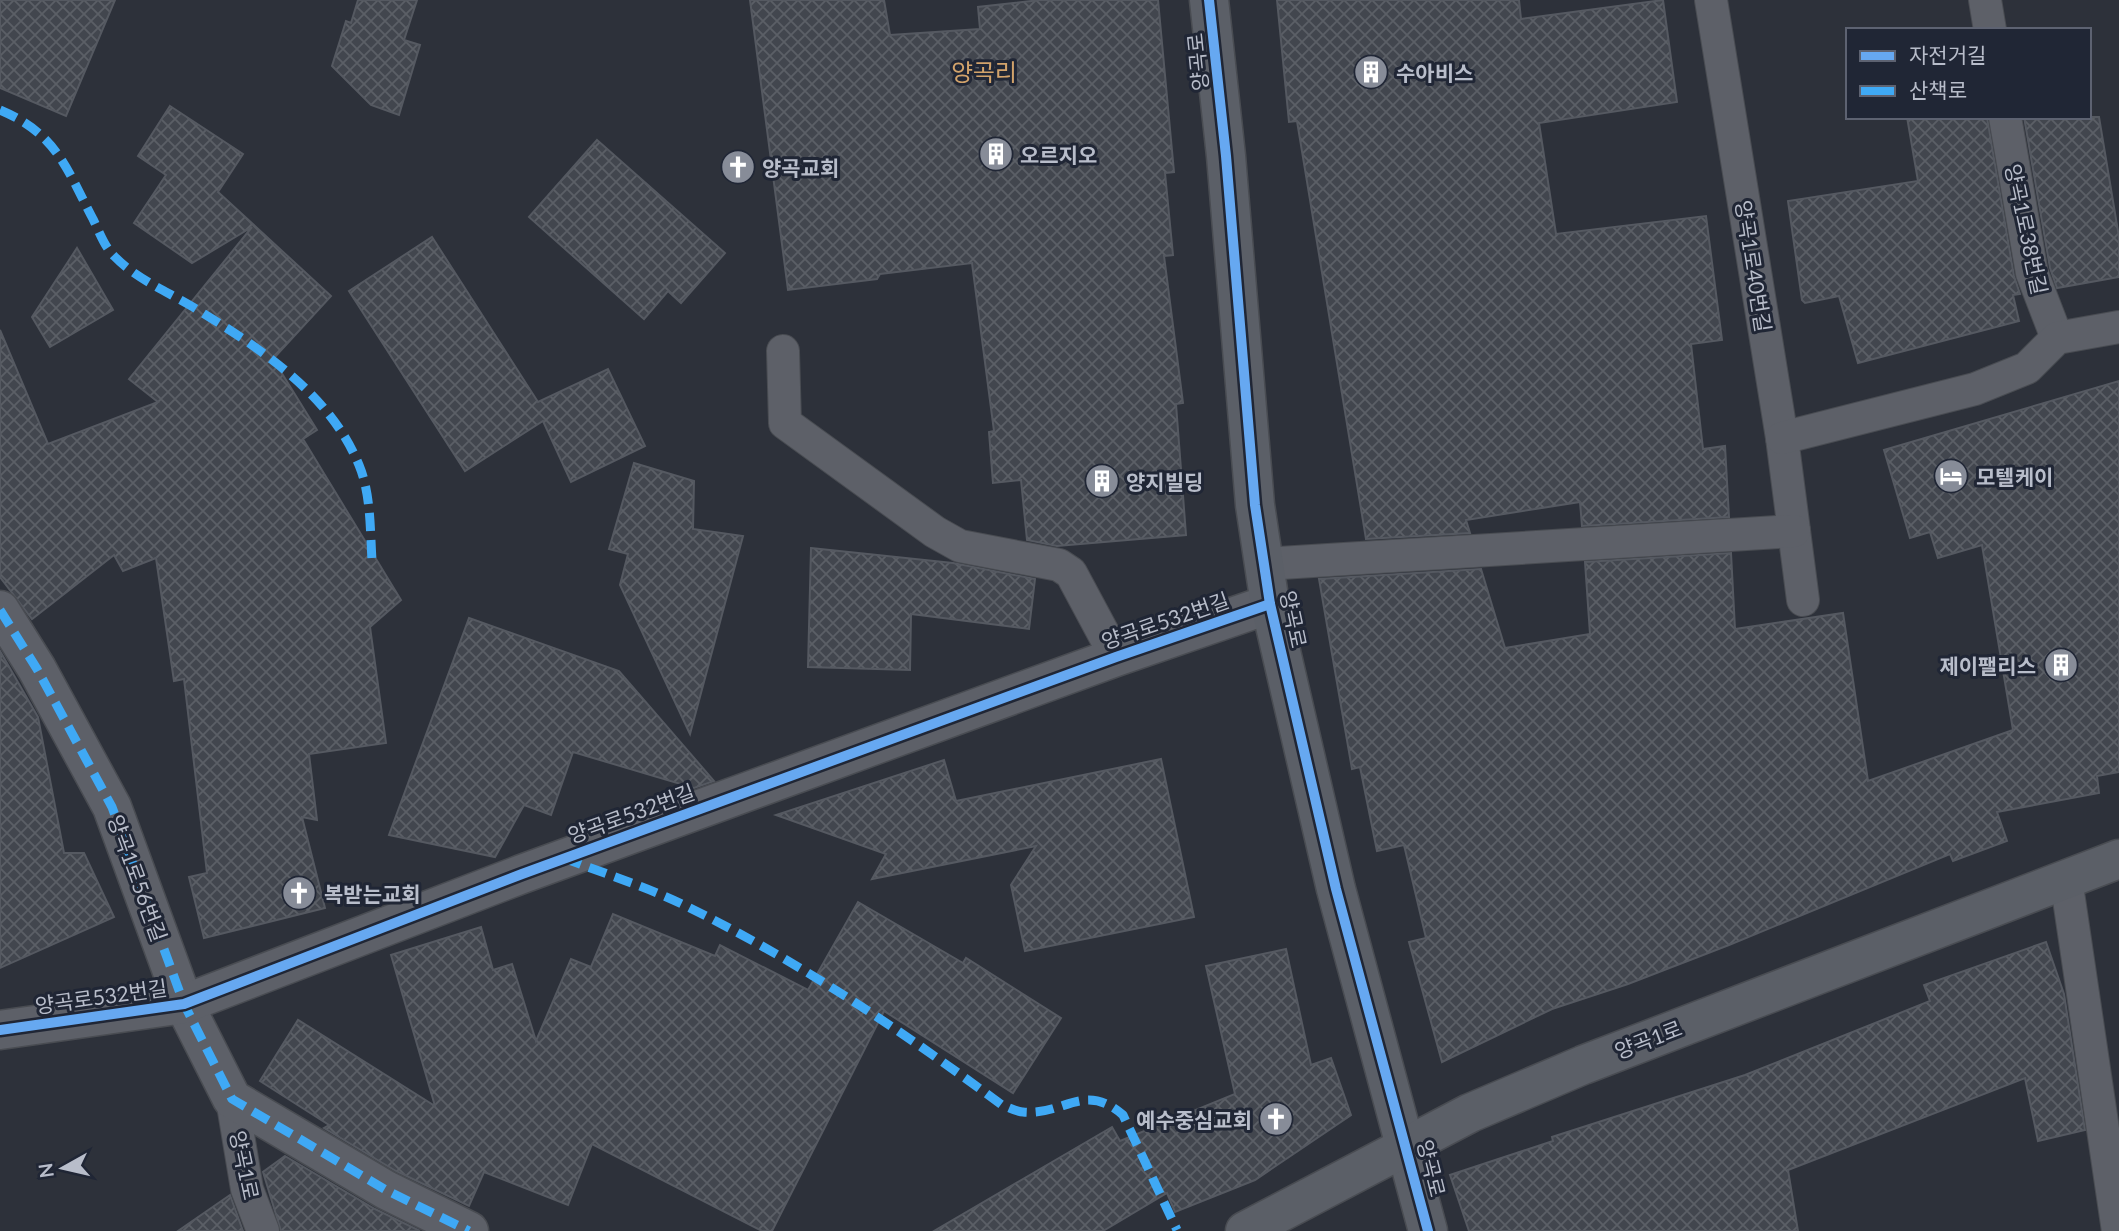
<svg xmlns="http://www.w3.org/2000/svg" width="2119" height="1231" viewBox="0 0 2119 1231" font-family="Lato,'Noto Sans KR',sans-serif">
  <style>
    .building { fill: url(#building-cross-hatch); stroke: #555961; stroke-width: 2 }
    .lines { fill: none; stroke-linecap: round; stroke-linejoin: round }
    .lane-casing { stroke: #494c52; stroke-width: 34 }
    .street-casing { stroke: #494c52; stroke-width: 41 }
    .secondary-casing { stroke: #494c52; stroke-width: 41 }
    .lane { stroke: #5d6068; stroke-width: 32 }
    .street { stroke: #5d6068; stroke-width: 38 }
    .secondary { stroke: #5b5f67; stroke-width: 38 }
    .quiet { stroke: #3fa9f5; stroke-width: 9; stroke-dasharray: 18 9; stroke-linecap: butt }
    .cycleway-casing { stroke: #202635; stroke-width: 15 }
    .cycleway { stroke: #66a8f1; stroke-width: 10 }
    .labels { text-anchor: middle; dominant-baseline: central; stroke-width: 6; stroke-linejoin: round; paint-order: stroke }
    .street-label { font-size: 21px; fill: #b8bdca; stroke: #202635 }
    .poi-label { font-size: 21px; font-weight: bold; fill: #b8bdca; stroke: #202635; text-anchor: start }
    .quarter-label { font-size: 24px; fill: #d2a36b; stroke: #202635 }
  </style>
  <defs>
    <pattern id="building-cross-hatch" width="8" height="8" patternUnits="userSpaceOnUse" patternTransform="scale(1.75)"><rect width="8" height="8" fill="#42464e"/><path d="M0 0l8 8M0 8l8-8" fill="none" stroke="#5b5f66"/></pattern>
  </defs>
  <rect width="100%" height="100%" fill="#2d313a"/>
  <g class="building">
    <polygon points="0,0 115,0 66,116 0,88"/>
    <polygon points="358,0 417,0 404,40 420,45 399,115 371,105 332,66 346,21 351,23"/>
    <polygon points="750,0 884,0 890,35 980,29 978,7 1040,0 1158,0 1174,172 1165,173 1173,255 1164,256 1183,403 1176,404 1186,535 1057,546 1027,540 1021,480 993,483 989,432 994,431 972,263 880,274 877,279 788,290"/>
    <polygon points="1277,0 1519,0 1521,19 1663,0 1677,102 1539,123 1556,234 1706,216 1722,340 1691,344 1703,449 1725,446 1729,517 1582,526 1580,502 1466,520 1470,533 1366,539 1297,121 1289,122"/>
    <polygon points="170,106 243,154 218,192 331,296 273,359 317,430 303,439 401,600 370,627 386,743 309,754 317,820 302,817 325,908 204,938 189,877 207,873 184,679 174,681 156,558 123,571 114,555 32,619 0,577 0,330 48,444 158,402 129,379 252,227 192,263 134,223 166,175 138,156"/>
    <polygon points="1907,117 1987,117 2014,276 2020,294 2013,295 2019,321 1858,363 1839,296 1805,303 1802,300 1788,201 1918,181"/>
    <polygon points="2024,117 2099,117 2119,237 2119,277 2057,288 2050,268"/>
    <polygon points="597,140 725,253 681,303 668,291 644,319 529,217"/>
    <polygon points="432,237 538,402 608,369 645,446 571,482 543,421 465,471 349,291"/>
    <polygon points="77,248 113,310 50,347 32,317"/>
    <polygon points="2119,381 2119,772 2097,776 2099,793 1997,812 2007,841 1953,861 1950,854 1729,945 1628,984 1552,1009 1442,1062 1409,942 1426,938 1404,845 1377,851 1360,767 1352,769 1319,579 1481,569 1505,648 1590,634 1585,562 1731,553 1735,629 1843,613 1868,781 2013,730 1982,545 1938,558 1930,532 1910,538 1884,450"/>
    <polygon points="634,463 694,481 693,529 743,536 690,734 620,585 628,554 609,549"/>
    <polygon points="811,548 953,563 1035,579 1029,629 911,614 910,670 808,667"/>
    <polygon points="469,618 619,671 714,781 694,788 573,752 551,815 524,805 495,857 389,835"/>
    <polygon points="0,651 38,717 64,853 84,853 114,917 0,968"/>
    <polygon points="1161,759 1194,917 1025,951 1011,885 1036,846 872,879 886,854 776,815 944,760 956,801"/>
    <polygon points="858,902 963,963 966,958 1061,1018 1013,1093 884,1011 772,1231 762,1231 592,1144 568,1205 484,1172 469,1206 396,1171 324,1128 329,1125 260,1081 298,1020 435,1106 391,955 481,927 493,970 512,964 536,1041 571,959 591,967 613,914 715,956 720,945 808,990"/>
    <polygon points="2046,942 2064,994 2085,1130 2038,1141 2025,1078 1788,1170 1798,1231 1469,1231 1450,1175 1553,1141 1552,1137 1745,1075 1930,1001 1924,985"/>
    <polygon points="1286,949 1311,1065 1331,1058 1351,1115 1255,1180 1175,1212 1167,1193 1103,1231 934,1231 1112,1127 1120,1141 1235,1094 1206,966"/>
    <polygon points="285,1156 375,1209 420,1231 281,1231 263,1172"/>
    <polygon points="230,1195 243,1231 178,1231"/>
  </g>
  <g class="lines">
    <g class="lane-casing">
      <g id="lane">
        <polyline points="1711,0 1782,438 1803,600"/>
        <polyline points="1985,0 1990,30"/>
        <polyline points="2005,117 2032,273 2057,338"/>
        <polyline points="783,351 785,423 935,532 960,546 1059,565 1071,573 1116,657"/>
        <polyline points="1782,438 1975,389 2027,368 2057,338 2119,327"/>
        <polyline points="1264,564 1794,531"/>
        <polyline points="2066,879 2118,1231"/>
        <polyline points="232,1099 247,1189 263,1231"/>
      </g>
    </g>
    <g class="street-casing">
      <g id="street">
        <polyline points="0,610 37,669 112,807 184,1004 232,1099 386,1190 469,1231"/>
        <polyline points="0,1030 184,1004 522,874 1116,657 1270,604"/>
      </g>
    </g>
    <g class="secondary-casing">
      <g id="secondary">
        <polyline points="1209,0 1226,156 1255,505 1270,604 1336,889 1428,1231"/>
        <polyline points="1245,1231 1470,1113 1583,1065 2119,859"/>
      </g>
    </g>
    <use href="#lane" class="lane"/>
    <use href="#street" class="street"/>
    <use href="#secondary" class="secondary"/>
    <g class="quiet">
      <path d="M0 110C57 134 66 168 93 219 99 231 104 246 114 256 135 278 166 291 193 307 258 347 329 392 359 465 371 494 370 529 372 560"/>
      <polyline points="0,610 37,669 112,807 184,1004 232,1099 386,1190 469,1231"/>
      <path d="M564 858C605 874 648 887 688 907 800 962 902 1031 1002 1105 1008 1107 1017 1112 1023 1112 1064 1116 1084 1081 1123 1115L1177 1230"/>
    </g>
    <g class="cycleway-casing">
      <g id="cycleway">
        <polyline points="1209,0 1226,156 1255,505 1270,604 1336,889 1428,1231"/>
        <polyline points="0,1030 184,1004 522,874 1116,657 1270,604"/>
      </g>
    </g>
    <use href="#cycleway" class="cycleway"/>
  </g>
  <defs>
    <g id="building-disc" transform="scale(1.75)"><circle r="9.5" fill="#878c98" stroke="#202635"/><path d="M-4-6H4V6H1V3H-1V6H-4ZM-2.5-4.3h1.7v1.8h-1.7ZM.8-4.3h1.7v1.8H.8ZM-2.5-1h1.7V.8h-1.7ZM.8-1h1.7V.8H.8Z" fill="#fff"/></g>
    <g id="church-disc" transform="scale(1.75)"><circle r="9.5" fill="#878c98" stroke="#202635"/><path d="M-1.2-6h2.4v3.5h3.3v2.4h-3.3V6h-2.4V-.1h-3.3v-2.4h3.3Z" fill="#fff"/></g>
    <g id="hotel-disc" transform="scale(1.75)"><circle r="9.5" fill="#878c98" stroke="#202635"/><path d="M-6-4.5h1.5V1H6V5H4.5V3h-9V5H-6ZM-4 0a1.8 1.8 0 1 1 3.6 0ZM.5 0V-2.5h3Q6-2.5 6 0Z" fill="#fff"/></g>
  </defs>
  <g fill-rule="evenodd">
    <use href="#building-disc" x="1371" y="72"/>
    <use href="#building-disc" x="996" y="154"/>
    <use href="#church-disc" x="738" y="167"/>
    <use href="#hotel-disc" x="1951" y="476"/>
    <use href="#building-disc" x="1102" y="481"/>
    <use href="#building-disc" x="2061" y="665"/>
    <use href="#church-disc" x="299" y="893"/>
    <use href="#church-disc" x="1276" y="1119"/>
  </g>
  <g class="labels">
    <g class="street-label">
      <text transform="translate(1197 62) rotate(-96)">양곡로</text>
      <text transform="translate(2027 229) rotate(78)">양곡1로38번길</text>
      <text transform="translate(1754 266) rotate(81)">양곡1로40번길</text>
      <text transform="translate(1294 619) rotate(78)">양곡로</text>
      <text transform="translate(1165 620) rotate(-19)">양곡로532번길</text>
      <text transform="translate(631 813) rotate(-20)">양곡로532번길</text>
      <text transform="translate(138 878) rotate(70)">양곡1로56번길</text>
      <text transform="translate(101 996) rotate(-8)">양곡로532번길</text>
      <text transform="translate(1648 1039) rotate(-21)">양곡1로</text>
      <text transform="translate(245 1165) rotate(78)">양곡1로</text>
      <text transform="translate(1432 1168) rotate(76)">양곡로</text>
    </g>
    <g class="poi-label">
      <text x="1396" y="72">수아비스</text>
      <text x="1020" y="154">오르지오</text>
      <text x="762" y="167">양곡교회</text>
      <text x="1976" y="476">모텔케이</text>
      <text x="1126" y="481">양지빌딩</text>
      <text x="2036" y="665" text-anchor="end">제이팰리스</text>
      <text x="324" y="893">복받는교회</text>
      <text x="1252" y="1119" text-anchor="end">예수중심교회</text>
    </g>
    <g class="quarter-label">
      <text x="984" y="71">양곡리</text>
    </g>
  </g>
  <rect x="1846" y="28" width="245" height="91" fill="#202635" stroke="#5d6271" stroke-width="2"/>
  <rect x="1860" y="51" width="35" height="10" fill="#66a8f1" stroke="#5d6271" stroke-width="2"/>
  <text x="1909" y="63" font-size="21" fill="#b8bdca">자전거길</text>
  <rect x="1860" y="86" width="35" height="10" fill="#3fa9f5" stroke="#5d6271" stroke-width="2"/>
  <text x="1909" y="98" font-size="21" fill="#b8bdca">산책로</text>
  <g transform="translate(63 1168) rotate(262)" stroke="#202635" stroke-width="5" paint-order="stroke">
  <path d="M0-5L12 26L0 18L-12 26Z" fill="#b8bdca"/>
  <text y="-10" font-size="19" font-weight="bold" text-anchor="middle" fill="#b8bdca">N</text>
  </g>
</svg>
